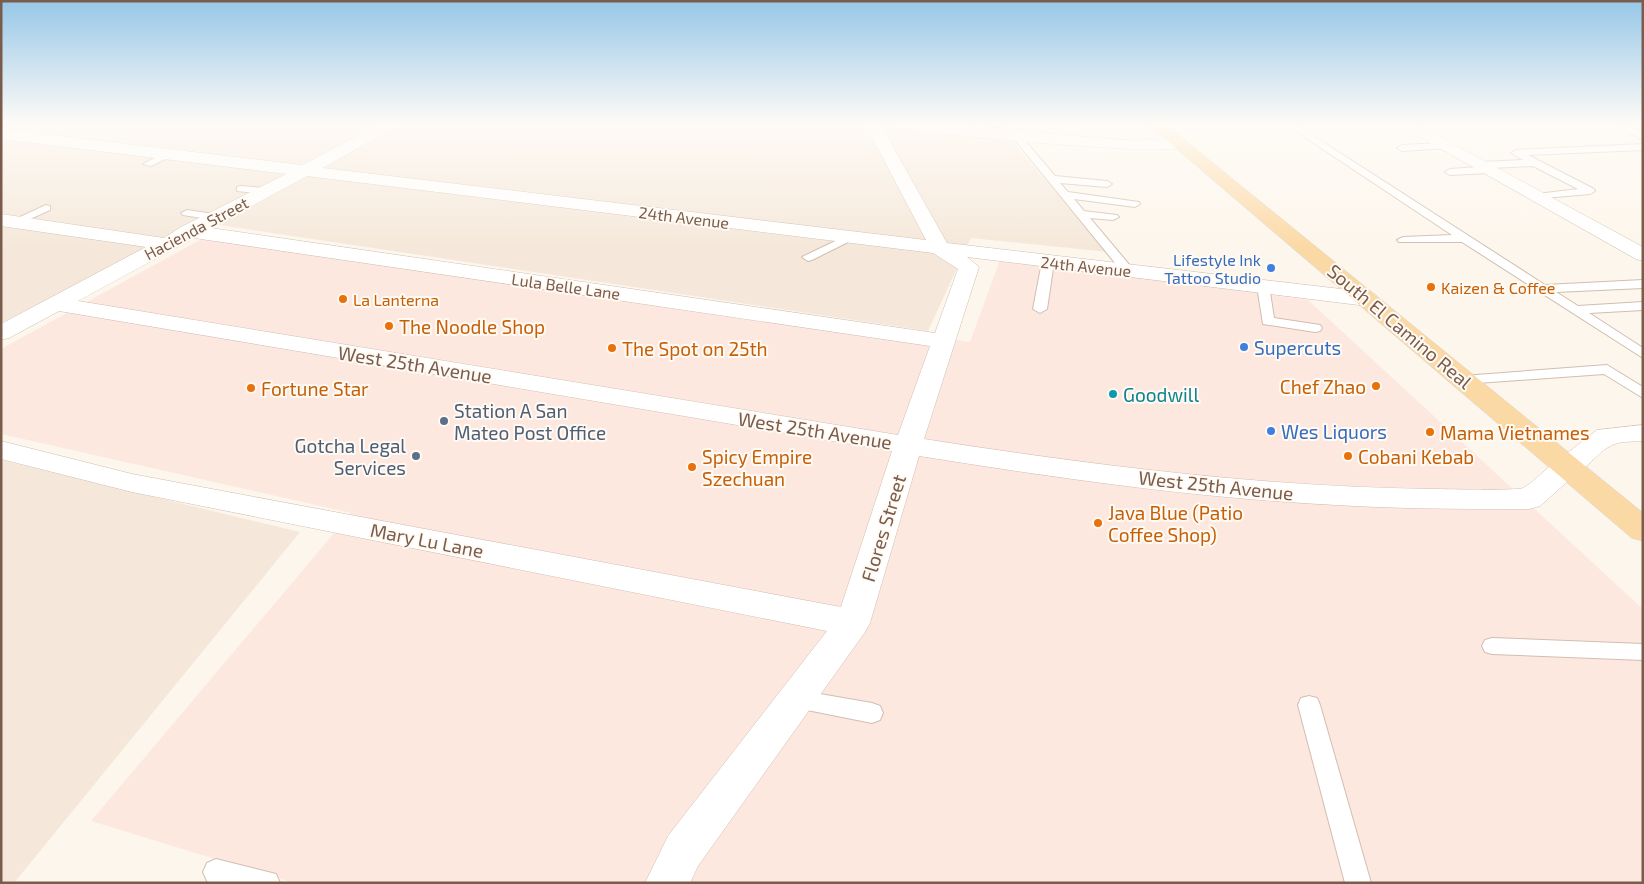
<svg xmlns="http://www.w3.org/2000/svg" width="1644" height="884" viewBox="0 0 1644 884" font-family="'Exo 2',sans-serif">
  <style>
    .residential { fill: #f5e8da }
    .commercial { fill: #fde8e0 }
    .lines { fill: none; stroke-linecap: round; stroke-linejoin: round }
    .service-casing { stroke: #d1beb0; stroke-width: 2 }
    .minor-casing { stroke: #d1beb0; stroke-width: 1 }
    .tertiary-casing { stroke: #d1beb0; stroke-width: 1 }
    .secondary-casing { stroke: #d6c0b0; stroke-width: 1 }
    .primary-casing { stroke: #dad1cd; stroke-width: 1 }
    .service { fill: #fff; fill-rule: evenodd }
    .minor { fill: #fff; fill-rule: evenodd }
    .tertiary { fill: #fff; fill-rule: evenodd }
    .secondary { fill: #fff; fill-rule: evenodd }
    .primary { fill: #fbd9a5; fill-rule: evenodd }
    .shop-dot { fill: #3f7fe0; stroke: #fffaf3; stroke-width: 2 }
    .food-dot { fill: #e8710a; stroke: #fffaf3; stroke-width: 2 }
    .culture-dot { fill: #0f9aa8; stroke: #fffaf3; stroke-width: 2 }
    .service-dot { fill: #5c6f8a; stroke: #fffaf3; stroke-width: 2 }
    .labels { text-anchor: middle; dominant-baseline: central; stroke-width: 4; stroke-linejoin: round; paint-order: stroke }
    .far-street-label { font-size: 16px; fill: #7a5c4d; stroke: #fffaf3 }
    .far-shop-label { font-size: 16px; fill: #366cbe; stroke: #fffaf3; text-anchor: end }
    .far-food-label { font-size: 16px; fill: #c56008; stroke: #fffaf3; text-anchor: start }
    .food-label { font-size: 19px; fill: #c56008; stroke: #fffaf3; text-anchor: start }
    .street-label { font-size: 19px; fill: #7a5c4d; stroke: #fffaf3 }
    .shop-label { font-size: 19px; fill: #366cbe; stroke: #fffaf3; text-anchor: start }
    .culture-label { font-size: 19px; fill: #0d838f; stroke: #fffaf3; text-anchor: start }
    .service-label { font-size: 19px; fill: #4e5e75; stroke: #fffaf3; text-anchor: start }
  </style>
  <rect width="100%" height="100%" fill="#fdf6ec"/>
  <g class="residential">
    <polygon points="1,124 997,124 1108,252 971,238 928,331 199,222 1,323"/>
    <polygon points="1,460 300,532 14,883 1,883"/>
  </g>
  <polygon class="commercial" points="218,230 970,342 1000,260 1308,300 1643,609 1643,883 294,883 91,821 351,513 1,434 1,349"/>
  <g class="lines">
    <g class="service-casing">
      <g id="service">
        <polygon points="1002,124 1011,124 1055,176 1107,181 1112,184 1107,187 1060,183 1068,192 1139,202 1140,204 1135,207 1074,199 1084,211 1117,215 1119,217 1113,220 1090,218 1132,268 1134,271 1132,274 1124,274"/>
        <polygon points="1285,124 1295,124 1545,285 1643,280 1643,288 1556,292 1578,306 1643,302 1643,310 1589,313 1643,348 1643,358 1462,242 1399,242 1397,240 1403,237 1452,235"/>
        <polygon points="1613,124 1624,124 1643,133 1643,140"/>
        <polygon points="1446,143 1451,146 1449,148 1402,151 1397,148 1402,145"/>
        <polygon points="1643,144 1643,150 1528,155 1594,189 1595,191 1590,194 1533,199 1532,197 1537,194 1578,189 1533,166 1491,168 1494,170 1489,173 1450,175 1445,172 1450,169 1479,167 1476,165 1481,162 1523,160 1511,153 1516,150"/>
        <polygon points="167,152 175,154 151,166 143,164"/>
        <polygon points="241,186 264,188 269,191 264,194 237,191 237,187"/>
        <polygon points="46,205 50,206 50,210 19,224 15,225 9,222"/>
        <polygon points="187,210 214,214 220,217 214,220 183,215 181,213"/>
        <polygon points="848,235 854,238 852,240 812,260 808,261 802,257"/>
        <polygon points="1048,258 1054,262 1047,309 1040,313 1033,309 1042,262"/>
        <polygon points="1263,282 1269,286 1274,318 1320,325 1322,328 1320,331 1315,332 1263,324 1257,286"/>
        <polygon points="1607,365 1643,387 1643,398 1604,374 1463,384 1456,380 1463,376"/>
        <polygon points="1492,638 1643,644 1643,660 1492,654 1485,652 1482,646 1485,640"/>
        <polygon points="797,690 872,703 880,706 883,713 880,720 872,723 797,708 789,706 786,699 789,692"/>
        <polygon points="1309,696 1317,698 1320,705 1371,883 1345,883 1298,705 1301,698"/>
        <polygon points="216,859 276,874 280,883 211,883 207,881 203,872 207,863"/>
      </g>
    </g>
    <g class="minor-casing">
      <g id="minor">
        <path d="M381 124H400L323 168 926 240 865 124H880L947 243 1367 292 1375 294 1378 299 1375 304 1367 306 967 257 979 267 924 439C1092 465 1262 487 1433 489 1445 489 1517 491 1523 488 1544 477 1550 454 1577 461L1581 467 1577 473 1540 506 1529 509C1465 509 1400 509 1336 505 1196 498 1057 478 919 456L870 623 865 632 698 866 690 883H645L668 836 827 631 132 492 1 459V441L132 474 841 607 892 451 59 311 9 338 1 340V324L146 247 1 226V214L164 238 181 227 286 174 1 139V129L302 165ZM307 176 933 253 958 269 935 333 211 228ZM194 238 930 346 898 435 78 301Z"/>
        <path d="M888 124C969 119 1050 137 1131 140 1143 141 1184 136 1190 145 1180 160 930 132 896 129Z"/>
      </g>
    </g>
    <g class="tertiary-casing">
      <polygon id="tertiary" points="1397,124 1416,124 1643,247 1643,261 1636,259"/>
    </g>
    <g class="secondary-casing">
      <path id="secondary" d="M1643 425V441C1634 442 1622 441 1615 444 1592 452 1586 481 1557 473L1553 467 1557 461 1597 430Z"/>
    </g>
    <g class="primary-casing">
      <polygon id="primary" points="1148,124 1165,124 1643,513 1643,541 1632,538"/>
    </g>
    <use href="#service" class="service"/>
    <use href="#minor" class="minor"/>
    <use href="#tertiary" class="tertiary"/>
    <use href="#secondary" class="secondary"/>
    <use href="#primary" class="primary"/>
  </g>
  <linearGradient id="sky" x2="0" y2="1"><stop stop-color="#97c7e8"/><stop offset="0.5" stop-color="#fefbf6"/><stop offset="1" stop-color="#fefbf6" stop-opacity="0"/></linearGradient>
  <rect width="1644" height="248" fill="url(#sky)"/>
  <g class="shop-dot">
    <circle cx="1271" cy="268" r="5"/>
    <circle cx="1244" cy="347" r="5"/>
    <circle cx="1271" cy="431" r="5"/>
  </g>
  <g class="food-dot">
    <circle cx="1431" cy="287" r="5"/>
    <circle cx="343" cy="299" r="5"/>
    <circle cx="389" cy="326" r="5"/>
    <circle cx="612" cy="348" r="5"/>
    <circle cx="1376" cy="386" r="5"/>
    <circle cx="251" cy="388" r="5"/>
    <circle cx="1430" cy="432" r="5"/>
    <circle cx="1348" cy="456" r="5"/>
    <circle cx="692" cy="467" r="5"/>
    <circle cx="1098" cy="523" r="5"/>
  </g>
  <circle class="culture-dot" cx="1113" cy="394" r="5"/>
  <g class="service-dot">
    <circle cx="444" cy="421" r="5"/>
    <circle cx="416" cy="456" r="5"/>
  </g>
  <g class="labels">
    <g class="far-street-label">
      <text transform="translate(684 217) rotate(7)">24th Avenue</text>
      <text transform="translate(196 228) rotate(-28)">Hacienda Street</text>
      <text transform="translate(1086 266) rotate(6)">24th Avenue</text>
      <text transform="translate(566 286) rotate(8)">Lula Belle Lane</text>
    </g>
    <g class="far-shop-label">
      <text x="1261" y="259">Lifestyle Ink<tspan x="1261" dy="18">Tattoo Studio</tspan></text>
    </g>
    <g class="far-food-label">
      <text x="1441" y="287">Kaizen &amp; Coffee</text>
      <text x="353" y="299">La Lanterna</text>
    </g>
    <g class="food-label">
      <text x="399" y="326">The Noodle Shop</text>
      <text x="622" y="348">The Spot on 25th</text>
      <text x="1366" y="386" text-anchor="end">Chef Zhao</text>
      <text x="261" y="388">Fortune Star</text>
      <text x="1440" y="432">Mama Vietnames</text>
      <text x="702" y="456">Spicy Empire<tspan x="702" dy="22">Szechuan</tspan></text>
      <text x="1358" y="456">Cobani Kebab</text>
      <text x="1108" y="512">Java Blue (Patio<tspan x="1108" dy="22">Coffee Shop)</tspan></text>
    </g>
    <g class="street-label">
      <text transform="translate(1400 326) rotate(40)">South El Camino Real</text>
      <text transform="translate(415 364) rotate(9)">West 25th Avenue</text>
      <text transform="translate(815 430) rotate(9)">West 25th Avenue</text>
      <text transform="translate(1216 485) rotate(6)">West 25th Avenue</text>
      <text transform="translate(883 528) rotate(-73)">Flores Street</text>
      <text transform="translate(427 540) rotate(11)">Mary Lu Lane</text>
    </g>
    <g class="shop-label">
      <text x="1254" y="347">Supercuts</text>
      <text x="1281" y="431">Wes Liquors</text>
    </g>
    <g class="culture-label">
      <text x="1123" y="394">Goodwill</text>
    </g>
    <g class="service-label">
      <text x="454" y="410">Station A San<tspan x="454" dy="22">Mateo Post Office</tspan></text>
      <text x="406" y="445" text-anchor="end">Gotcha Legal<tspan x="406" dy="22">Services</tspan></text>
    </g>
  </g>
  <rect width="1644" height="884" fill="none" stroke="#7a5c4d" stroke-width="5"/>
</svg>
